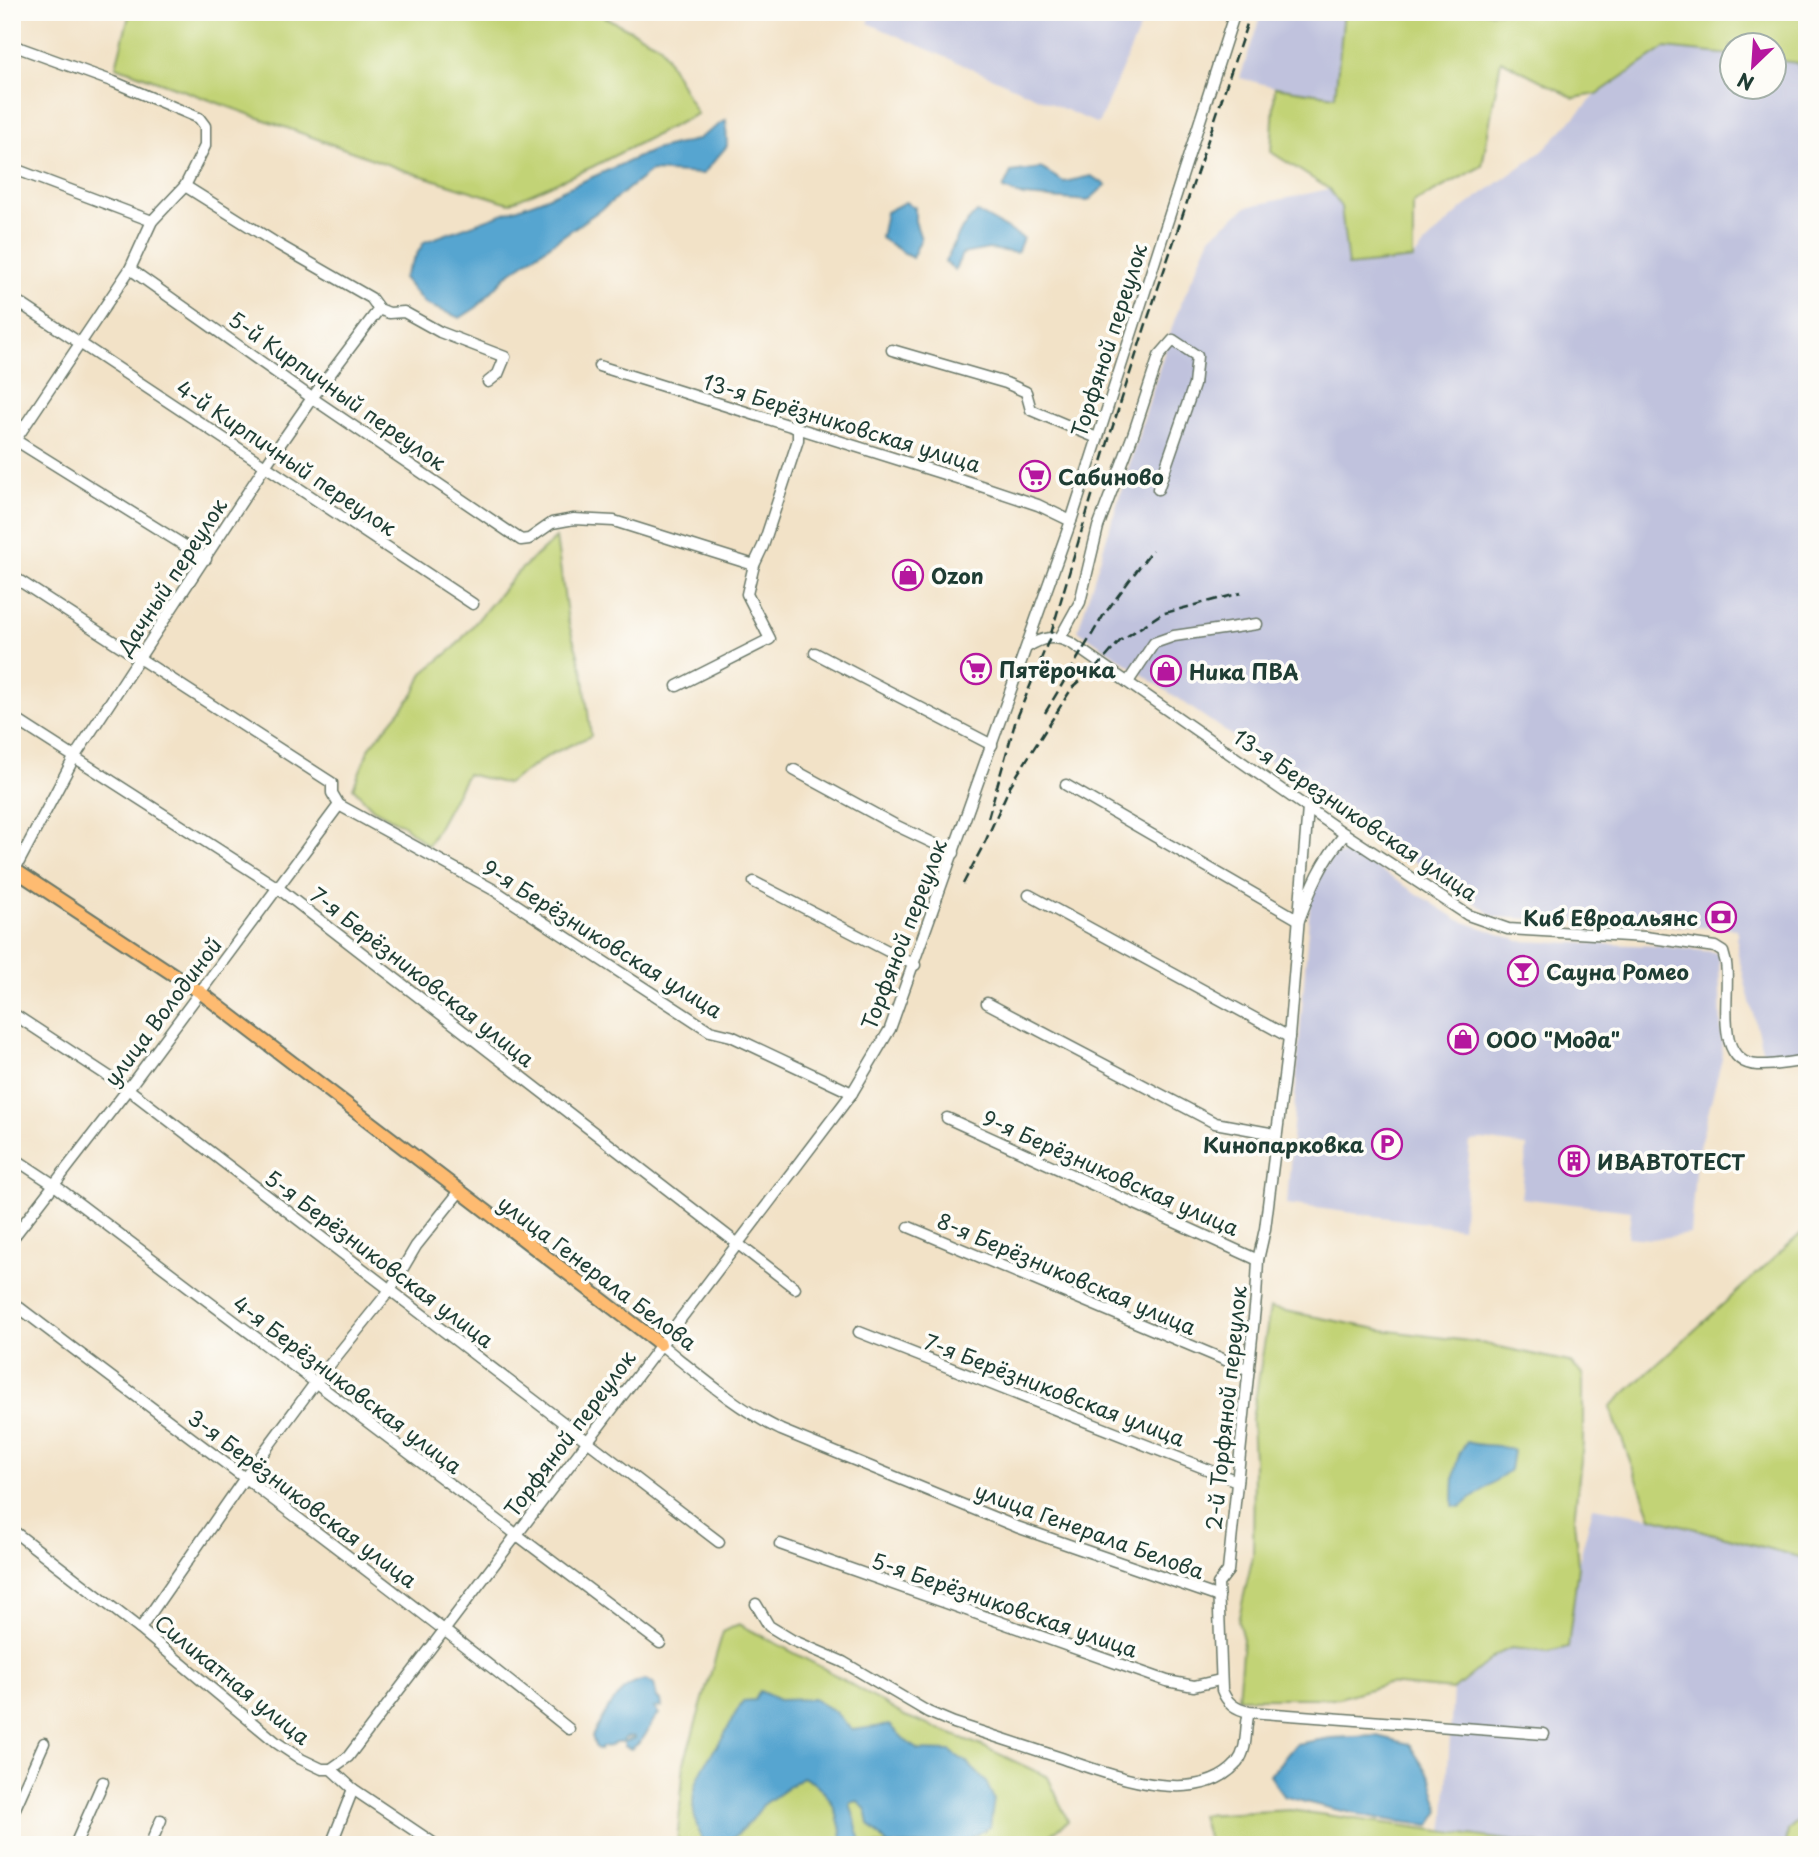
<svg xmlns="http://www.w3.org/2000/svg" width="1819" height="1857" viewBox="0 0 1819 1857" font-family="'Playpen Sans',sans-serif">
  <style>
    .industrial { fill: #c0c2dd }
    .green { fill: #c2d376; stroke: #708855; stroke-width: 2 }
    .water { fill: #56a5d0; stroke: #3a7182; stroke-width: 2 }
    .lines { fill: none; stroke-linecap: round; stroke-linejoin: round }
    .minor-casing { stroke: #697767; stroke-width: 13 }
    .major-casing { stroke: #697767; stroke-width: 16 }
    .minor { stroke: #fff; stroke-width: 10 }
    .major { stroke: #febb71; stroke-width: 12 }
    .rail { stroke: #1f3d34; stroke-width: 2.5; stroke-dasharray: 10 5; stroke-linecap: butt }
    .labels { text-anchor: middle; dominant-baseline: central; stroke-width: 7; stroke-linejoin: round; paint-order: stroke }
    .street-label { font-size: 21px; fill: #1f3d34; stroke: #fdfcf7 }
    .poi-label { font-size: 21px; font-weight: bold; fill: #1f3d34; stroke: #fdfcf7; text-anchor: start }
  </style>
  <rect width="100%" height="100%" fill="#fdfcf7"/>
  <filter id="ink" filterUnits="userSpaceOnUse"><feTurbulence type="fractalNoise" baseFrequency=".0143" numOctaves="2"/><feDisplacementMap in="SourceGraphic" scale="14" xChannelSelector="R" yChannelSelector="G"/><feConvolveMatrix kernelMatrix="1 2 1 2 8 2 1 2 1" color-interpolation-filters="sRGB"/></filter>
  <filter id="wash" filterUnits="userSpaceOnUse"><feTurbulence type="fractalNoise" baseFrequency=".00686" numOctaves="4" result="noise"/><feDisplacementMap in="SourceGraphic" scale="28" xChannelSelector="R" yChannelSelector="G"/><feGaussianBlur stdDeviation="1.57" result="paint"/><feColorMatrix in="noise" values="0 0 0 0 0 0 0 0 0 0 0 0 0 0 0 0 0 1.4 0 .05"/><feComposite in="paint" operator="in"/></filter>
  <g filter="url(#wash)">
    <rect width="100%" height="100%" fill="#f2e2c7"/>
    <g class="industrial">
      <polygon points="873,12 1147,12 1098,124 868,23"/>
      <polygon points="1262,12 1344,12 1335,96 1275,87 1240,78"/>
      <polygon points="1665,48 1731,55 1731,88 1773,88 1774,60 1798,63 1803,92 1807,101 1807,1052 1764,1057 1737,950 1737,929 1495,917 1078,630 1175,318 1210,237 1246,207 1329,189 1341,207 1348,265 1413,259 1424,245 1463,208 1541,152 1597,94"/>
      <polygon points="1351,852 1459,920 1520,941 1659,946 1714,952 1719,956 1722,1059 1696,1159 1690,1234 1652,1239 1628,1237 1631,1211 1521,1198 1527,1146 1482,1140 1470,1142 1462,1228 1287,1204 1310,904 1320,874 1332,856"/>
      <polygon points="1593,1507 1651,1517 1807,1559 1807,1813 1788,1830 1786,1845 1542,1845 1444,1831 1453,1690 1496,1655 1511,1648 1549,1652 1568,1647 1578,1565"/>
      <polygon points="584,1833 629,1837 636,1845 579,1845"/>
    </g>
    <g class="green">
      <polygon points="130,12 595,12 660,45 697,114 592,167 509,203 403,170 116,66"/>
      <polygon points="1344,12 1807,12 1807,101 1803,92 1798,63 1774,60 1773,46 1731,46 1731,55 1665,48 1597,94 1574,98 1501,60 1482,166 1413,203 1413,259 1348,266 1341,207 1329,189 1271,152 1275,87 1335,96"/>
      <polygon points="556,538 568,621 583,672 591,736 551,754 507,784 467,774 428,846 403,825 373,809 353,788 370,747 414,694 423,673 455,647 517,573"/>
      <polygon points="1807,1228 1807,1559 1651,1517 1610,1407"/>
      <polygon points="1270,1308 1382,1330 1476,1342 1569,1362 1583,1374 1583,1443 1574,1519 1578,1565 1568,1647 1549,1652 1511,1648 1496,1655 1453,1690 1387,1684 1339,1698 1238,1698 1243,1639 1238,1621 1253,1556 1254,1461 1252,1419"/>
      <polygon points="739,1624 825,1669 905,1716 982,1746 1048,1777 1068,1821 1037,1845 677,1845 684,1763 723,1632"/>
      <polygon points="1290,1810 1542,1845 1209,1845 1201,1815"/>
      <polygon points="1807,1813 1807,1845 1786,1845 1788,1830"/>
    </g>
    <g class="water">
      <polygon points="726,120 727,146 703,174 651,171 610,203 507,275 477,307 460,318 425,304 403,278 424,242 540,200 654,150 696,140"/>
      <polygon points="1041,168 1064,182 1091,176 1106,185 1088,201 1023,196 1003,189 1011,172"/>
      <polygon points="905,202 915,207 915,221 921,239 912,258 881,238 886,212"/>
      <polygon points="977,212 1023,238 1017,253 989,249 962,254 955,270 945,262 962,228"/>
      <path d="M1467 1442C1484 1448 1496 1442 1513 1451L1510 1470 1460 1507 1453 1506C1453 1485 1453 1457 1467 1442Z"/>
      <path d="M645 1680 654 1684 657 1698 661 1700 662 1707 654 1708 659 1714C647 1725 649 1738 631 1749L624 1746V1742L635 1738 633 1736 625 1738 622 1742H615L611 1746 601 1747 600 1750 596 1748 592 1736C605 1714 617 1685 645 1680Z"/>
      <path d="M760 1691 779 1700 813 1699 834 1711 852 1730 890 1725 906 1741 918 1750 950 1751 966 1762 985 1780 994 1799 990 1827 959 1845H888L869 1824 866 1810 858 1801 850 1803 862 1845H838L842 1837C838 1810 829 1789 803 1777L763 1805 752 1820 729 1842 704 1844C684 1802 693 1779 719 1743 728 1731 734 1714 743 1701L755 1700Z"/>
      <path d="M1377 1736 1409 1744 1431 1778 1440 1811 1431 1825C1380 1821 1333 1810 1283 1796L1270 1775 1296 1744 1331 1738Z"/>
    </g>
  </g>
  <g filter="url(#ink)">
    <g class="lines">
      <g class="minor-casing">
        <g id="minor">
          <polyline points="12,45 114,82 199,118 205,126 205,146 185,186 152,221 130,269 12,445"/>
          <polyline points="12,168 152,221"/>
          <polyline points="185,186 279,245 371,298 379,309 389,313 404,312 440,332 505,357 498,374 488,382"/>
          <polyline points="130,269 312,398 521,540 529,539 552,523 574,519 614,521 754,565"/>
          <polyline points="12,298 473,604"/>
          <polyline points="892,350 1006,383 1026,392 1031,410 1097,438"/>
          <polyline points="599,366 957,478 1038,505 1071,521"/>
          <polyline points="12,438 206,559"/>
          <polyline points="12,576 332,783 332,793 339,805"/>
          <polyline points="1060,638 1080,602 1098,527 1134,432 1159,356 1173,340 1197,356 1194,385 1158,489"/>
          <path d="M1027 647C1043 637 1054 635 1071 643L1345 834 1468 915 1508 929 1645 937 1715 947 1723 952 1726 963C1731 994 1712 1063 1758 1065 1774 1066 1791 1062 1807 1060"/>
          <polyline points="815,653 992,745"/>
          <polyline points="1128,682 1154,643 1174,636 1257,624"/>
          <polyline points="677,686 770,639 747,594 754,565 763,546 798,440 798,430"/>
          <polyline points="12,717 278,888 795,1288"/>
          <polyline points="794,770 895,825 954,853"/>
          <path d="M1066 785 1299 920C1311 888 1322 861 1345 834"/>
          <polyline points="339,805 494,890 710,1031 731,1036 852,1093"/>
          <path d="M1308 808 1289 1037 1265 1229 1258 1260 1256 1298 1228 1571 1218 1584 1222 1690C1227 1703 1235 1709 1249 1712L1544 1734"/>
          <polyline points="12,875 75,756 265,466 312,398 379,309"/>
          <polyline points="754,882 915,965"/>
          <polyline points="1029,895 1289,1037"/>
          <polyline points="987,1003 1215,1123 1275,1134"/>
          <polyline points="12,1013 128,1089 719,1542"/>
          <polyline points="947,1118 1258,1260"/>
          <polyline points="12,1157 53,1184 660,1643"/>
          <polyline points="909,1227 1249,1370"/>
          <polyline points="12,1239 128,1089 339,805"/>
          <path d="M12 1302C198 1444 387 1582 569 1729"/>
          <polyline points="859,1332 1237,1481"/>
          <path d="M660 1344C699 1375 736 1408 781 1430L1017 1527 1219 1597"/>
          <polyline points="12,1530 140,1629 277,1743 301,1759 322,1769 331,1769 353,1789 436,1845"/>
          <polyline points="780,1544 1167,1681 1194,1686 1220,1680"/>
          <path d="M756 1604 769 1626 792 1640 843 1662 928 1712 954 1723C988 1734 1021 1745 1055 1756 1104 1772 1195 1811 1237 1763 1249 1747 1244 1730 1249 1712"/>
          <polyline points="140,1629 244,1479 315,1383 390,1290 416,1246 460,1191"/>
          <polyline points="331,1769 348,1757 852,1093 890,1029 1071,521 1235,12"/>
          <polyline points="12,1815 44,1743"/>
          <polyline points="75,1845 103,1782"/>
          <polyline points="150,1845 161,1820"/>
          <polyline points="331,1845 353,1789"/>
        </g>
      </g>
      <g class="major-casing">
        <polyline id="major" points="12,868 200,992 660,1344"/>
      </g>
      <use href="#minor" class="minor"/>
      <use href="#major" class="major"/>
      <g class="rail">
        <polyline points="1045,713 1103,616 1152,550"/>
        <polyline points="988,818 1015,723 1050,637 1111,432 1147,321 1251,12"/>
        <polyline points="963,884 986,840 1010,786 1072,688 1101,663 1120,641 1161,614 1241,593"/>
      </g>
    </g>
  </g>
  <defs>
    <g id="supermarket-ring" transform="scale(1.575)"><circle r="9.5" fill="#fdfcf7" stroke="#b5179e" stroke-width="1.5"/><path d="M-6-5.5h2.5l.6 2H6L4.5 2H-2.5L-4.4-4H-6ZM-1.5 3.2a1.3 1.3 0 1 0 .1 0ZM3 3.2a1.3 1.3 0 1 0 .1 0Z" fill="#b5179e"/></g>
    <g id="shop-ring" transform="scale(1.575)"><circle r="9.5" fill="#fdfcf7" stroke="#b5179e" stroke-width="1.5"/><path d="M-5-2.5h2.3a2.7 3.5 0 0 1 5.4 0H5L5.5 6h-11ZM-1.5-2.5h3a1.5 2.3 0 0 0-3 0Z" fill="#b5179e"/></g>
    <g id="bank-ring" transform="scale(1.575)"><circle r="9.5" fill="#fdfcf7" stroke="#b5179e" stroke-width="1.5"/><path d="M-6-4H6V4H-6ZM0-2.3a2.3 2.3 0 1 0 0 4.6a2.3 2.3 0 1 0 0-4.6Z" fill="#b5179e"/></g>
    <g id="bar-ring" transform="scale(1.575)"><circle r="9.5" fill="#fdfcf7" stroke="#b5179e" stroke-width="1.5"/><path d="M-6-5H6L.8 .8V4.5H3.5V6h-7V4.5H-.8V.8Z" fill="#b5179e"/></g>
    <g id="parking-ring" transform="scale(1.575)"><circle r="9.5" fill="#fdfcf7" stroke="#b5179e" stroke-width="1.5"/><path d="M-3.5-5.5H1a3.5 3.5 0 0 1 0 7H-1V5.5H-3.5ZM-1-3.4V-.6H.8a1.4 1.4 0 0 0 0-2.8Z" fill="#b5179e"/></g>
    <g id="building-ring" transform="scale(1.575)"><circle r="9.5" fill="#fdfcf7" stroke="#b5179e" stroke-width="1.5"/><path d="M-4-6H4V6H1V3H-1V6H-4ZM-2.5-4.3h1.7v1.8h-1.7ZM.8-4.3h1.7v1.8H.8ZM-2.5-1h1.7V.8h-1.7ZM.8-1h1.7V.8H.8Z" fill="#b5179e"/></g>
  </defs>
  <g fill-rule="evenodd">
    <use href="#supermarket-ring" x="1035" y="476"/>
    <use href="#shop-ring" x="908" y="575"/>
    <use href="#supermarket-ring" x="976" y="669"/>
    <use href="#shop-ring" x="1166" y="671"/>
    <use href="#bank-ring" x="1721" y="917"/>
    <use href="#bar-ring" x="1523" y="971"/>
    <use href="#shop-ring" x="1463" y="1039"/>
    <use href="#parking-ring" x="1387" y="1144"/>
    <use href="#building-ring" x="1574" y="1161"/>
  </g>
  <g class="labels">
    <g class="street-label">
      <text transform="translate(1108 340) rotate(-72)">Торфяной переулок</text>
      <text transform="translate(338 390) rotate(35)">5-й Кирпичный переулок</text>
      <text transform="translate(842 422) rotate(17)">13-я Берёзниковская улица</text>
      <text transform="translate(287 457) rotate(34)">4-й Кирпичный переулок</text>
      <text transform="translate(171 576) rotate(-57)">Дачный переулок</text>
      <text transform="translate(1356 814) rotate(34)">13-я Березниковская улица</text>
      <text transform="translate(903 934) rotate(-69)">Торфяной переулок</text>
      <text transform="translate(603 938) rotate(32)">9-я Берёзниковская улица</text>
      <text transform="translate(423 976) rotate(38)">7-я Берёзниковская улица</text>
      <text transform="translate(162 1011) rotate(-53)">улица Володиной</text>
      <text transform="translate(1111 1172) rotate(24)">9-я Берёзниковская улица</text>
      <text transform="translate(380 1258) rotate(37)">5-я Берёзниковская улица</text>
      <text transform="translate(598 1272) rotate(37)">улица Генерала Белова</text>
      <text transform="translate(1067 1273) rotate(23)">8-я Берёзниковская улица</text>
      <text transform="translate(348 1384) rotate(37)">4-я Берёзниковская улица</text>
      <text transform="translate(1055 1389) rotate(21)">7-я Берёзниковская улица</text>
      <text transform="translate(1225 1408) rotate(-84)">2-й Торфяной переулок</text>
      <text transform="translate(569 1433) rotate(-53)">Торфяной переулок</text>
      <text transform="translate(303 1498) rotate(37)">3-я Берёзниковская улица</text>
      <text transform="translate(1090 1530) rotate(20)">улица Генерала Белова</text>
      <text transform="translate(1005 1604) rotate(19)">5-я Берёзниковская улица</text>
      <text transform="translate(233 1679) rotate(39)">Силикатная улица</text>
    </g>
    <g class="poi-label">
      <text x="1058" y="476">Сабиново</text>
      <text x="931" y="575">Ozon</text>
      <text x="999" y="669">Пятёрочка</text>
      <text x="1189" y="671">Ника ПВА</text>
      <text x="1698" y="917" text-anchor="end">Киб Евроальянс</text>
      <text x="1546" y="971">Сауна Ромео</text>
      <text x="1486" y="1039">ООО "Мода"</text>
      <text x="1364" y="1144" text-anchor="end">Кинопарковка</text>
      <text x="1597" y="1161">ИВАВТОТЕСТ</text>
    </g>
  </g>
  <rect width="1819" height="1857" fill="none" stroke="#fdfcf7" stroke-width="42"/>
  <g transform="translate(1753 66) rotate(205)"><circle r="33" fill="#fdfcf7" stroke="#a4b0a9" stroke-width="2"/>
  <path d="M0-5L12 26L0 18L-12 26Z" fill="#b5179e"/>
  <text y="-10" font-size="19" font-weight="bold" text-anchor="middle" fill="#1f3d34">N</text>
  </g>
</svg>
